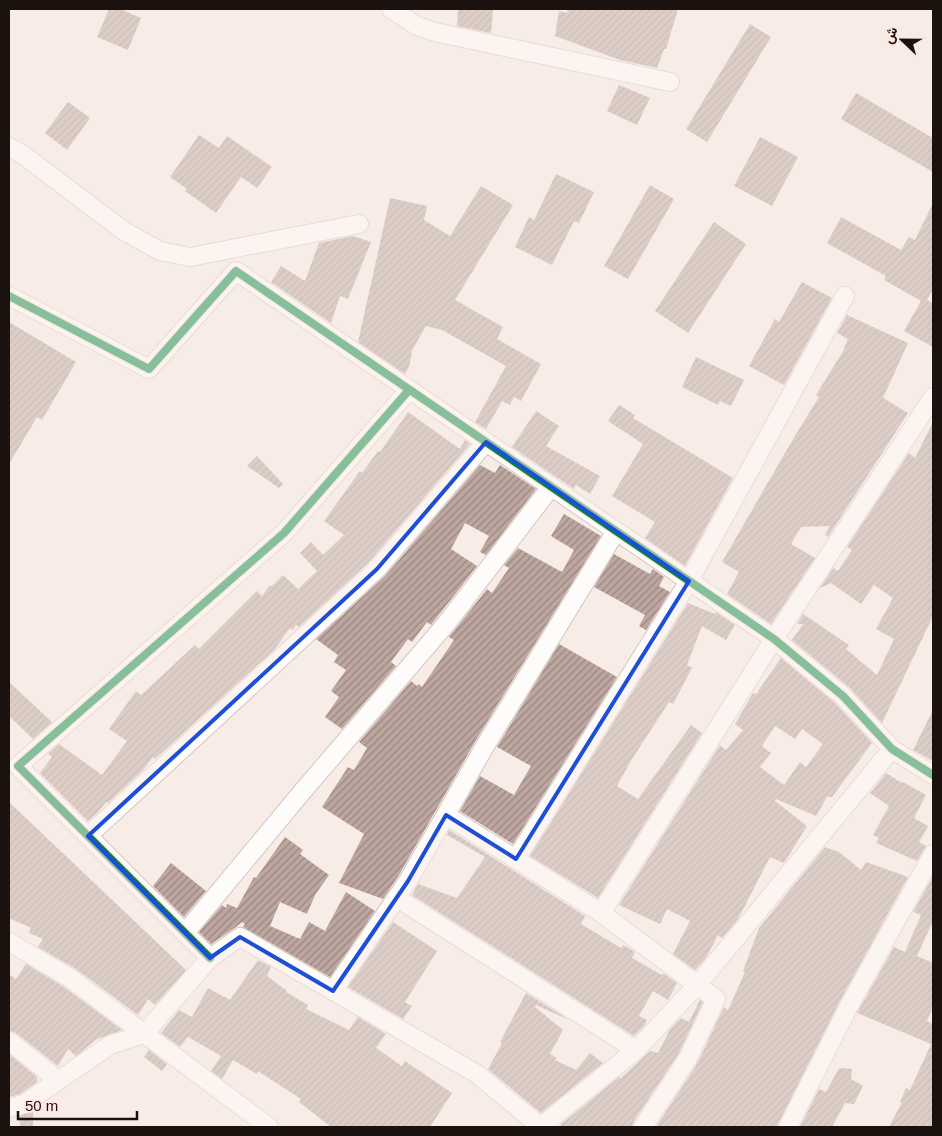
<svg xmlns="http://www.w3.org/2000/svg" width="942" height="1136" viewBox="0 0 942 1136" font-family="Helvetica,Vazirmatn,sans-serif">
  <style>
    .building { fill: url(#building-hatch); fill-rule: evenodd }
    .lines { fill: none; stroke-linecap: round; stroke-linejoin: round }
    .street-casing { stroke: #d2c7c3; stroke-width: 20 }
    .street { stroke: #fefcfb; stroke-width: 18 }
    .cycleway-casing { stroke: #fee8e1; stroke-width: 11 }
    .cycleway { stroke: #00873e; stroke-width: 8 }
    .marked { fill: none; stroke: #1d4ed8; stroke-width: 4; stroke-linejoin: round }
  </style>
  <defs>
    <pattern id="building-hatch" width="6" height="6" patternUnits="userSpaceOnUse" patternTransform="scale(1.25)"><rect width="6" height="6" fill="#bda7a0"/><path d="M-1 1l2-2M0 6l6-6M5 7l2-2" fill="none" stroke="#998781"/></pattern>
  </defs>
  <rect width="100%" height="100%" fill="#f8ece7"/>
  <g class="building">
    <polygon points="109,9 120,9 141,18 128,50 97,37"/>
    <polygon points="458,9 493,10 491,33 457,26"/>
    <polygon points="568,9 678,9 666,49 664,49 657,68 620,60 555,36 559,11 567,13"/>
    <polygon points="750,24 771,37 707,142 686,129"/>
    <polygon points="619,85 650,98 637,125 607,111"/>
    <polygon points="856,93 933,138 933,172 841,119"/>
    <polygon points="68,102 90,118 67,150 45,133"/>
    <polygon points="199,135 219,148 227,136 272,167 257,188 241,177 216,213 185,191 187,189 170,177"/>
    <polygon points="760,137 798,157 772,206 734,186"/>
    <polygon points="556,174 594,192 579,223 574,221 552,265 515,247 529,217 534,220"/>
    <polygon points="650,185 674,199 628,279 604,266"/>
    <polygon points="481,186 513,205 455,300 503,327 497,339 541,364 521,401 514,397 510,405 502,401 486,429 475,422 506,366 442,330 426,326 411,352 412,353 409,367 405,374 358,342 390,198 427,206 424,220 450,236"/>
    <polygon points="933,203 933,289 927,300 933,303 933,347 904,331 921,301 884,280 886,276 827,243 841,217 901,250 909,237 915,240"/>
    <polygon points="714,222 746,244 688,333 655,311"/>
    <polygon points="353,236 371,242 348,299 340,296 331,323 271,282 281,266 305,281 319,243"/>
    <polygon points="802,282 832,298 784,385 749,366 775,319 779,322"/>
    <polygon points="847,315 908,343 883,398 908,413 828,537 825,535 830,526 801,527 791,544 815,558 771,624 727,594 739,572 722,562 796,434 819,397 816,395 845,348 844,348 848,339 837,333"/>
    <polygon points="9,322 76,362 42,420 37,417 9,464"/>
    <polygon points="696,357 744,380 731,406 720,401 718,405 682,387"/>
    <polygon points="619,405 635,415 633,418 733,478 685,566 645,538 655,522 612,496 643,444 608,421"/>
    <polygon points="536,411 559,426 546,446 600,476 590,494 576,485 574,489 512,447"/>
    <polygon points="408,412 460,449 465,440 470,444 369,562 299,627 296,625 292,630 290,628 274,650 155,759 153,757 143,770 108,803 106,802 98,812 88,821 40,773 52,757 48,754 59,744 102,775 127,741 109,729 136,691 141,695 195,645 199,649 257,591 262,596 270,585 272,586 283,575 298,589 317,571 300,553 311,542 323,555 344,535 324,521 360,471 362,473 378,451 380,452"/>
    <polygon points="933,422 933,616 882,723 850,688 792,640 803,624 797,624 803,614 849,645 846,649 877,675 894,639 876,629 893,598 874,585 861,604 831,583 820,588 833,568 838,571 852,550 847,547 909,453 915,458"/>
    <polygon points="257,456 283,484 279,488 247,466"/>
    <polygon points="480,465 495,473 500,465 536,489 486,555 480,552 489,536 465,523 451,549 477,566 431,625 427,622 412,642 408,639 391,662 396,666 342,729 325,717 339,697 331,691 346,670 334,662 338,655 316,639 385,576"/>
    <polygon points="564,514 601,536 476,740 399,875 383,899 339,883 364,834 322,807 348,767 354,770 367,748 359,742 411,681 417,686 419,684 422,687 454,640 449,637 487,589 492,593 509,568 504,565 518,548 562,572 574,550 551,536"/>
    <polygon points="614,554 650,574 653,569 664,577 659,586 670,592 646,630 639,626 645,615 594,587"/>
    <polygon points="688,603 715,614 716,612 735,625 726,640 702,626 687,665 692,668 673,704 669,702 632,759 617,786 638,799 691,725 702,733 598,898 530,856"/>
    <polygon points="559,644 617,677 513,844 460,811 480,776 514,795 531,766 497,747"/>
    <path d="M781 658 836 704 872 743 832 797H827L816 816 776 799 775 801 807 826 784 863 770 857 738 919 722 938 718 935 706 958 695 970 673 954 690 921 667 909 660 924 619 905 720 745 726 750 743 730 735 724 753 693 756 694ZM775 726 795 739 802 729 823 744 806 767 800 762 784 785 760 767 771 753 762 746Z"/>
    <polygon points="9,682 52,722 33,739 9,716"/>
    <polygon points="933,710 933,761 913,750"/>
    <polygon points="886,773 902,783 903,782 926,795 914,818 928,826 919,842 926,846 917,861 876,843 879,838 873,835 889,806 870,793"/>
    <polygon points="9,802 186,970 155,1005 148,999 138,1015 76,969 38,947 43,939 29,933 31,928 9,918"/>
    <polygon points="449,830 585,916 581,924 621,948 623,945 632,950 635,952 632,958 662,975 663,973 677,983 668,1000 653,991 639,1016 647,1020 645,1025 634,1036 412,895 418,884 457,898 485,857 447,835"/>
    <polygon points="285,837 303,850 300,854 329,875 315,895 307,914 280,902 270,926 300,939 309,922 325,931 346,892 375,911 330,977 243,927 245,924 242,922 236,927 211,944 199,932 222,905 226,908 227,904 237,908 254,877 256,878"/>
    <polygon points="825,847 839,852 861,870 866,862 908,877 840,1001 779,1122 777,1127 656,1127 697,1064 724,1007 728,1010 745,972 743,971 759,928"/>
    <polygon points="171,863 206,891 184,917 153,886"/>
    <polygon points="933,876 933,921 917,956 933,963 933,1007 927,1021 933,1024 933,1127 889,1127 902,1102 900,1102 906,1088 910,1090 931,1044 857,1013 894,947 905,952 921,915 913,912"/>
    <polygon points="393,922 437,951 405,1002 412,1006 403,1019 348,987"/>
    <polygon points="258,960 271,967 267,976 287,991 286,992 308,1005 306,1009 349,1030 358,1017 386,1034 376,1048 402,1066 405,1061 452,1093 430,1127 331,1127 299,1102 301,1099 258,1071 257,1074 233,1060 222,1079 211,1071 221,1056 188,1037 180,1047 161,1033 179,1010 192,1017 208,988 230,1000"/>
    <polygon points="26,964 64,987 122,1030 97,1039 76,1056 68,1049 58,1066 16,1033 9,1031 9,974 16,979"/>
    <polygon points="526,993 569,1020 536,1005 535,1007 563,1030 550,1054 557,1058 555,1060 576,1070 590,1053 603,1063 541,1113 488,1069 502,1043 500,1042"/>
    <polygon points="700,1000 703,1002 679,1053 634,1121 632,1127 565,1127 560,1125 619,1077 621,1078 650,1051 658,1053 670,1029 681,1018 689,1022"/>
    <polygon points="149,1050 167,1064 162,1071 144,1057"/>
    <polygon points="9,1054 37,1077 37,1082 20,1094 9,1097"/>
    <polygon points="839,1068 852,1069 851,1079 863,1086 854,1104 845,1103 832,1127 800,1127 819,1089 826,1092"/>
    <polygon points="33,1111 33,1127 20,1127 19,1116"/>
  </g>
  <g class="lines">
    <g class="street-casing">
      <g id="street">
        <polyline points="391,9 417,26 435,32 670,82"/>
        <polyline points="9,147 22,154 124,231 160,251 190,257 359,224"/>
        <polyline points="9,296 149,369 236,271 774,639 843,696 892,749 933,775"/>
        <polyline points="446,815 601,913 716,999 688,1058 643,1127"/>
        <polyline points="88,836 377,569 486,442"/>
        <polyline points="516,859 689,581 845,296"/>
        <polyline points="397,898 636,1050"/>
        <polyline points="601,913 774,639 933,397"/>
        <polyline points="185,933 302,792 446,624 551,487"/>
        <polyline points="9,942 70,978 269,1127"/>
        <polyline points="210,958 18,766 284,533 409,390"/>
        <polyline points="333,991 408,881 485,746 616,531"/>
        <polyline points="9,1041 58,1080"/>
        <polyline points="9,1108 24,1104 110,1045 144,1034 210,958 240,937 477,1074 541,1127"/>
        <polyline points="540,1127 636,1050 698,984 892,749"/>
        <polyline points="788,1127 849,1006 933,854"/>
      </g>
    </g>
    <use href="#street" class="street"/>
    <g class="cycleway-casing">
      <g id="cycleway">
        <polyline points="9,296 149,369 236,271 774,639 843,696 892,749 933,775"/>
        <polyline points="210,958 18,766 284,533 409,390"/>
      </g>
    </g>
    <use href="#cycleway" class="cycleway"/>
  </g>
  <path d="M0 0H942V1136H0ZM486 442 689 581 516 859 446 815 408 881 333 991 240 937 210 958 88 836 377 569Z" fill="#f8ece7" fill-opacity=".55" fill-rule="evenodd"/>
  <path class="marked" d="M486 442 689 581 516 859 446 815 408 881 333 991 240 937 210 958 88 836 377 569Z"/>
  <rect width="942" height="1136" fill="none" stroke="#1b120f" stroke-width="20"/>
  <g transform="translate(902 40) rotate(292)" stroke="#fee8e1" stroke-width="4" paint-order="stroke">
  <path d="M0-4L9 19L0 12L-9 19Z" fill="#1b120f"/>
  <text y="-8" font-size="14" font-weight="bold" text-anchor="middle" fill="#1b120f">ش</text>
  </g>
  <path d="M18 1111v8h119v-8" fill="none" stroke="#1b120f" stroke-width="2.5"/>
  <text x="25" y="1111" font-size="15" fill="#1b120f" stroke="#fee8e1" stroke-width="4" paint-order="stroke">50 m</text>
</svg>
